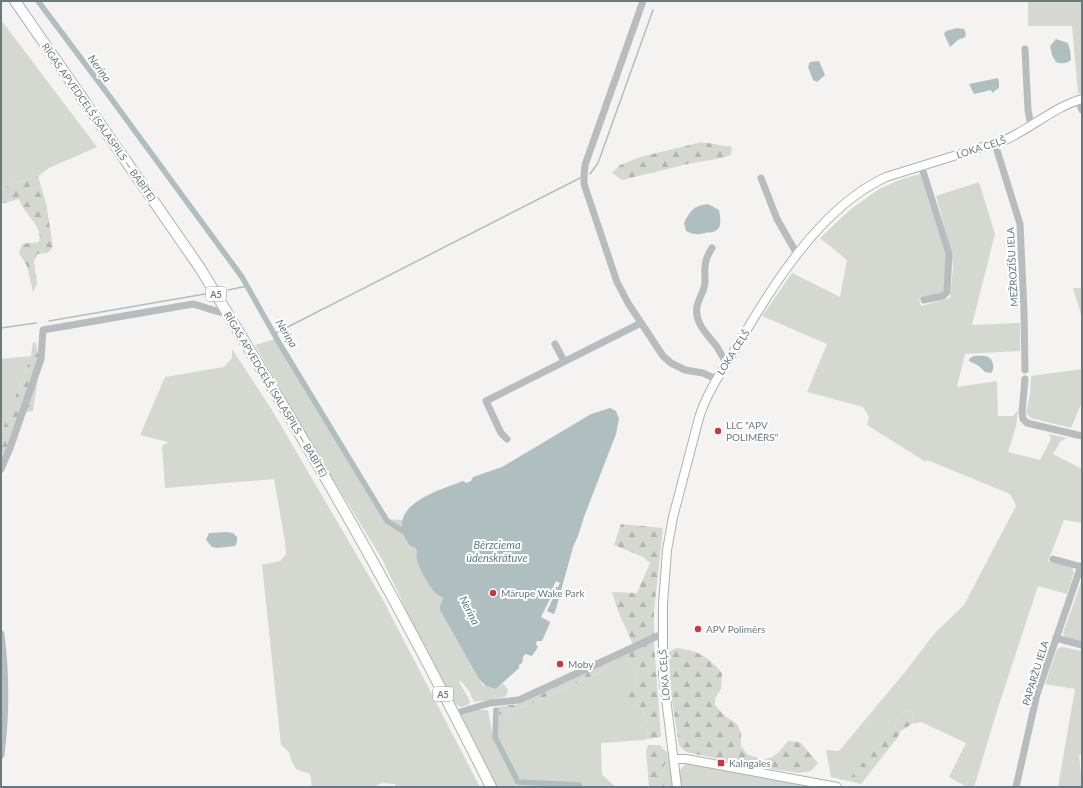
<svg xmlns="http://www.w3.org/2000/svg" width="1083" height="788" viewBox="0 0 1083 788" font-family="Lato,sans-serif">
  <style>
    .grass { fill: #d5d8d1 }
    .forest { fill: url(#forest-firs) }
    .water { fill: #afbfbf }
    .pier { fill: #f4f3f1 }
    .lines { fill: none; stroke-linecap: round; stroke-linejoin: round }
    .stream { stroke: #afbfbf; stroke-width: 1.5 }
    .canal { stroke: #afbfbf; stroke-width: 5.5 }
    .major-casing { stroke: #acb2b3; stroke-width: 10 }
    .highway-casing { stroke: #aeb3b4; stroke-width: 12 }
    .minor { stroke: #b7bdbf; stroke-width: 7 }
    .major { stroke: #fff; stroke-width: 8 }
    .highway { stroke: #fff; stroke-width: 10 }
    .poi-dot { fill: #cd383a; stroke: #fff; stroke-width: 1.5 }
    .labels { text-anchor: middle; dominant-baseline: central; stroke-width: 4; stroke-linejoin: round; paint-order: stroke }
    .shield { fill: #fff; stroke: #95a2a5; stroke-width: 1 }
    .shield-label { font-size: 9px; font-weight: bold; fill: #677a7e }
    .street-label { font-size: 10px; fill: #677a7e; stroke: #fff }
    .poi-label { font-size: 10px; fill: #677a7e; stroke: #fff; text-anchor: start }
    .water-label { font-size: 11px; font-style: italic; fill: #637b7b; stroke: #fff }
  </style>
  <defs>
    <pattern id="forest-firs" width="22" height="20" patternUnits="userSpaceOnUse"><rect width="22" height="20" fill="#d5d8d1"/><path d="M5 1l3.5 6h-7zM16 11l3.5 6h-7z" fill="#b1b4af"/></pattern>
  </defs>
  <rect width="100%" height="100%" fill="#f4f3f1"/>
  <g class="grass">
    <polygon points="1028,1 1082,1 1082,93 1078,94 1072,26 1028,26"/>
    <polygon points="1,20 97,147 49,168 38,176 1,188"/>
    <path d="M920 174 946 256 945 289 940 294 919 299 921 306 950 298 953 268 952 255 936 196 979 182 995 234 972 325 1020 323V351L965 354 957 387 997 381 998 416H1013L1018 410 1016 426 1008 452 1040 460 1051 439 1049 434 1067 438 1061 441 1053 454 1082 469V523L1064 520 1048 561 1072 567 1074 573 1067 594 1038 586 997 711 974 787H967L949 777 966 743 921 722 912 724 914 718 911 711 907 710C899 713 897 719 895 727L853 774 848 781 831 777 826 750 839 751 905 672 934 634 964 605 1016 506 1010 494 927 460 926 462 867 425 869 417 863 407 807 392 827 344 762 316 792 273 840 297 847 260 820 238 851 209 879 189 902 179Z"/>
    <polygon points="1073,288 1082,288 1082,318"/>
    <path d="M279 338 389 519 402 520C402 530 405 537 410 545L415 548 417 550V560L436 594 443 598 441 612 479 679 483 685 496 689 503 684 508 689 507 694 505 697 474 702 469 691 461 681 459 682 468 697 470 702 468 705 461 707 457 705 451 698 413 624 382 559 314 448 255 345Z"/>
    <polygon points="232,349 272,410 383,600 480,787 396,787 395,784 382,783 373,787 312,787 310,774 296,769 292,762 289,752 281,745 262,565 280,561 286,554 285,542 274,479 165,488 162,446 168,442 140,435 165,377 224,367 232,358"/>
    <polygon points="31,356 1,434 1,359"/>
    <polygon points="1082,369 1082,402 1071,428 1031,418 1026,413 1030,394 1031,376"/>
    <polygon points="1082,580 1082,642 1065,638 1063,633"/>
    <polygon points="1062,647 1082,651 1082,755 1079,754 1082,787 1058,787 1075,689 1045,684 1057,649"/>
    <polygon points="625,653 634,668 637,687 631,703 644,709 647,739 644,740 601,743 602,775 616,787 580,787 578,784 523,781 517,776 496,735 499,715 530,704 601,672 603,665"/>
    <polygon points="479,710 488,710 493,737 517,783 577,787 495,787 459,719 461,716"/>
    <polygon points="669,753 673,787 664,787 662,772"/>
    <path d="M688 763 797 783 802 787H680C679 777 677 768 688 763Z"/>
  </g>
  <g class="forest">
    <polygon points="702,142 732,147 731,155 722,158 688,164 622,180 612,173 620,165 640,157"/>
    <path d="M38 176 46 203 53 247 48 253 37 254 34 262 37 284 33 292 27 266 19 253 22 244 39 242C44 226 23 214 19 199L1 204V188Z"/>
    <polygon points="33,342 36,343 38,355 41,357 33,411 26,412 1,475 1,434 31,356"/>
    <polygon points="621,524 663,528 654,611 654,643 661,737 647,739 644,709 631,703 627,695 637,686 634,668 625,653 635,649 618,611 612,592 637,593 650,563 643,557 614,545"/>
    <path d="M676 648C697 650 709 657 722 673L721 689 715 698V705L725 716 737 724 741 733V746L747 754 763 760 772 757 779 752 788 741 800 742 818 763 811 771 799 773 765 768 759 761 750 760 742 764 686 752 679 745 670 688 669 652Z"/>
    <polygon points="603,665 601,672 530,704 499,715 498,707 518,704"/>
    <path d="M907 710 911 711 914 718 912 724 901 731 897 738 861 784 848 781 853 774 895 727C897 719 899 713 907 710Z"/>
    <polygon points="648,745 660,745 663,749 669,753 662,772 664,787 649,787 646,750"/>
  </g>
  <g class="water">
    <path d="M957 28 964 29C969 39 963 37 958 40 955 42 953 45 950 47L944 34 946 31Z"/>
    <path d="M1056 39 1068 43 1070 50 1071 60C1066 64 1062 64 1056 62L1052 55 1050 46Z"/>
    <polygon points="819,61 825,75 817,82 813,80 808,67 810,62"/>
    <polygon points="998,78 999,83 999,88 992,93 991,90 974,94 969,84"/>
    <path d="M708 204 719 210C720 216 723 228 715 231 712 233 708 232 705 233 697 235 694 235 686 231L684 223C691 210 693 206 708 204Z"/>
    <path d="M974 356C982 356 991 354 993 364 994 368 993 370 991 373L985 372 979 366 969 361V359Z"/>
    <path d="M610 408 616 411 619 419 616 434 584 517 578 536 573 547 556 609 542 641H537L536 644 538 647 532 656 525 654 523 657 522 663 519 665V668L496 689 486 686 479 679 441 612C438 606 442 605 443 598 440 596 437 595 435 593 429 585 419 570 417 560 415 551 421 549 410 546 407 541 404 537 403 532 394 502 443 489 463 481L467 483 471 481 473 477 502 467 591 414Z"/>
    <polygon points="226,532 233,533 237,537 237,542 235,546 217,548 212,547 206,540 209,533"/>
  </g>
  <polygon class="pier" points="556,581 560,583 558,587 556,587 552,595 554,596 547,611 556,615 552,623 541,617 551,597 549,596"/>
  <g class="lines">
    <g class="stream">
      <polyline points="590,174 598,163 653,10"/>
      <polyline points="228,290 247,286"/>
      <polyline points="49,321 205,294"/>
      <polyline points="1,328 36,323"/>
      <polyline points="274,334 580,178"/>
    </g>
    <g class="canal">
      <polyline points="38,1 110,97 242,277 278,341 387,521 408,534"/>
      <polyline points="496,710 495,737 518,782 579,785 580,787"/>
    </g>
    <g class="major-casing">
      <g id="major">
        <polyline points="674,759 686,759 837,787"/>
        <path d="M677 787 663 674V604L667 550 673 517 699 418C707 392 722 371 736 348 772 287 819 208 886 177L1005 140C1032 128 1054 107 1082 99"/>
      </g>
    </g>
    <g class="highway-casing">
      <path id="highway" d="M15 1 200 268C245 342 290 416 333 491 389 588 441 687 491 787"/>
    </g>
    <g class="minor">
      <polyline points="643,1 585,165 584,176 584,184 617,282 628,303 663,356 671,363 685,370 703,373 716,379"/>
      <polyline points="1025,49 1028,110 1031,126"/>
      <polyline points="1078,100 1082,110"/>
      <polyline points="995,144 1020,224 1024,311 1025,370"/>
      <polyline points="921,165 949,254 947,292 943,296 924,300"/>
      <polyline points="761,178 777,219 797,254"/>
      <path d="M712 248C703 262 705 268 705 283 704 292 698 299 697 307 694 323 708 335 717 347 721 353 722 358 727 362"/>
      <polyline points="555,344 564,361"/>
      <polyline points="1025,379 1022,412 1023,419 1027,423 1082,436"/>
      <polyline points="507,439 501,433 486,401 641,323"/>
      <path d="M1 469 10 448 41 359 43 330 193 304C206 307 214 312 227 313"/>
      <polyline points="1053,559 1082,567"/>
      <path d="M1 634C6 674 6 715 1 755"/>
      <polyline points="1056,638 1082,645"/>
      <polyline points="454,714 490,703 519,700 662,634"/>
      <polyline points="1016,787 1037,694 1081,566"/>
    </g>
    <use href="#major" class="major"/>
    <use href="#highway" class="highway"/>
  </g>
  <g class="poi-dot">
    <circle cx="718" cy="431" r="4"/>
    <circle cx="493" cy="593" r="4"/>
    <circle cx="698" cy="629" r="4"/>
    <circle cx="560" cy="664" r="4"/>
    <rect x="717" y="759" width="8" height="8" rx="2"/>
  </g>
  <g class="labels">
    <g class="shield">
      <rect x="206" y="287" width="20" height="14" rx="3"/>
      <rect x="433" y="687" width="20" height="14" rx="3"/>
    </g>
    <g class="shield-label">
      <text x="216" y="294">A5</text>
      <text x="443" y="694">A5</text>
    </g>
    <g class="street-label">
      <text transform="translate(99 122) rotate(55)">RĪGAS APVEDCEĻŠ (SALASPILS — BABĪTE)</text>
      <text transform="translate(981 147) rotate(-18)">LOKA CEĻŠ</text>
      <text transform="translate(1012 267) rotate(-93)">MEŽROZĪŠU IELA</text>
      <text transform="translate(733 352) rotate(-58)">LOKA CEĻŠ</text>
      <text transform="translate(276 394) rotate(59)">RĪGAS APVEDCEĻŠ (SALASPILS — BABĪTE)</text>
      <text transform="translate(1035 673) rotate(-73)">PAPARŽU IELA</text>
      <text transform="translate(664 675) rotate(-94)">LOKA CEĻŠ</text>
    </g>
    <g class="poi-label">
      <text x="726" y="425">LLC “APV<tspan x="726" dy="12">POLIMĒRS“</tspan></text>
      <text x="501" y="593">Mārupe Wake Park</text>
      <text x="706" y="629">APV Polimērs</text>
      <text x="568" y="664">Moby</text>
      <text x="729" y="763">Kalngales</text>
    </g>
    <g class="water-label">
      <text transform="translate(100 68) rotate(54)">Neriņa</text>
      <text transform="translate(287 333) rotate(59)">Neriņa</text>
      <text x="497" y="544">Bērzciema<tspan x="497" dy="13">ūdenskrātuve</tspan></text>
      <text transform="translate(470 610) rotate(63)">Neriņa</text>
    </g>
  </g>
  <rect width="1083" height="788" fill="none" stroke="#677a7e" stroke-width="4"/>
</svg>
